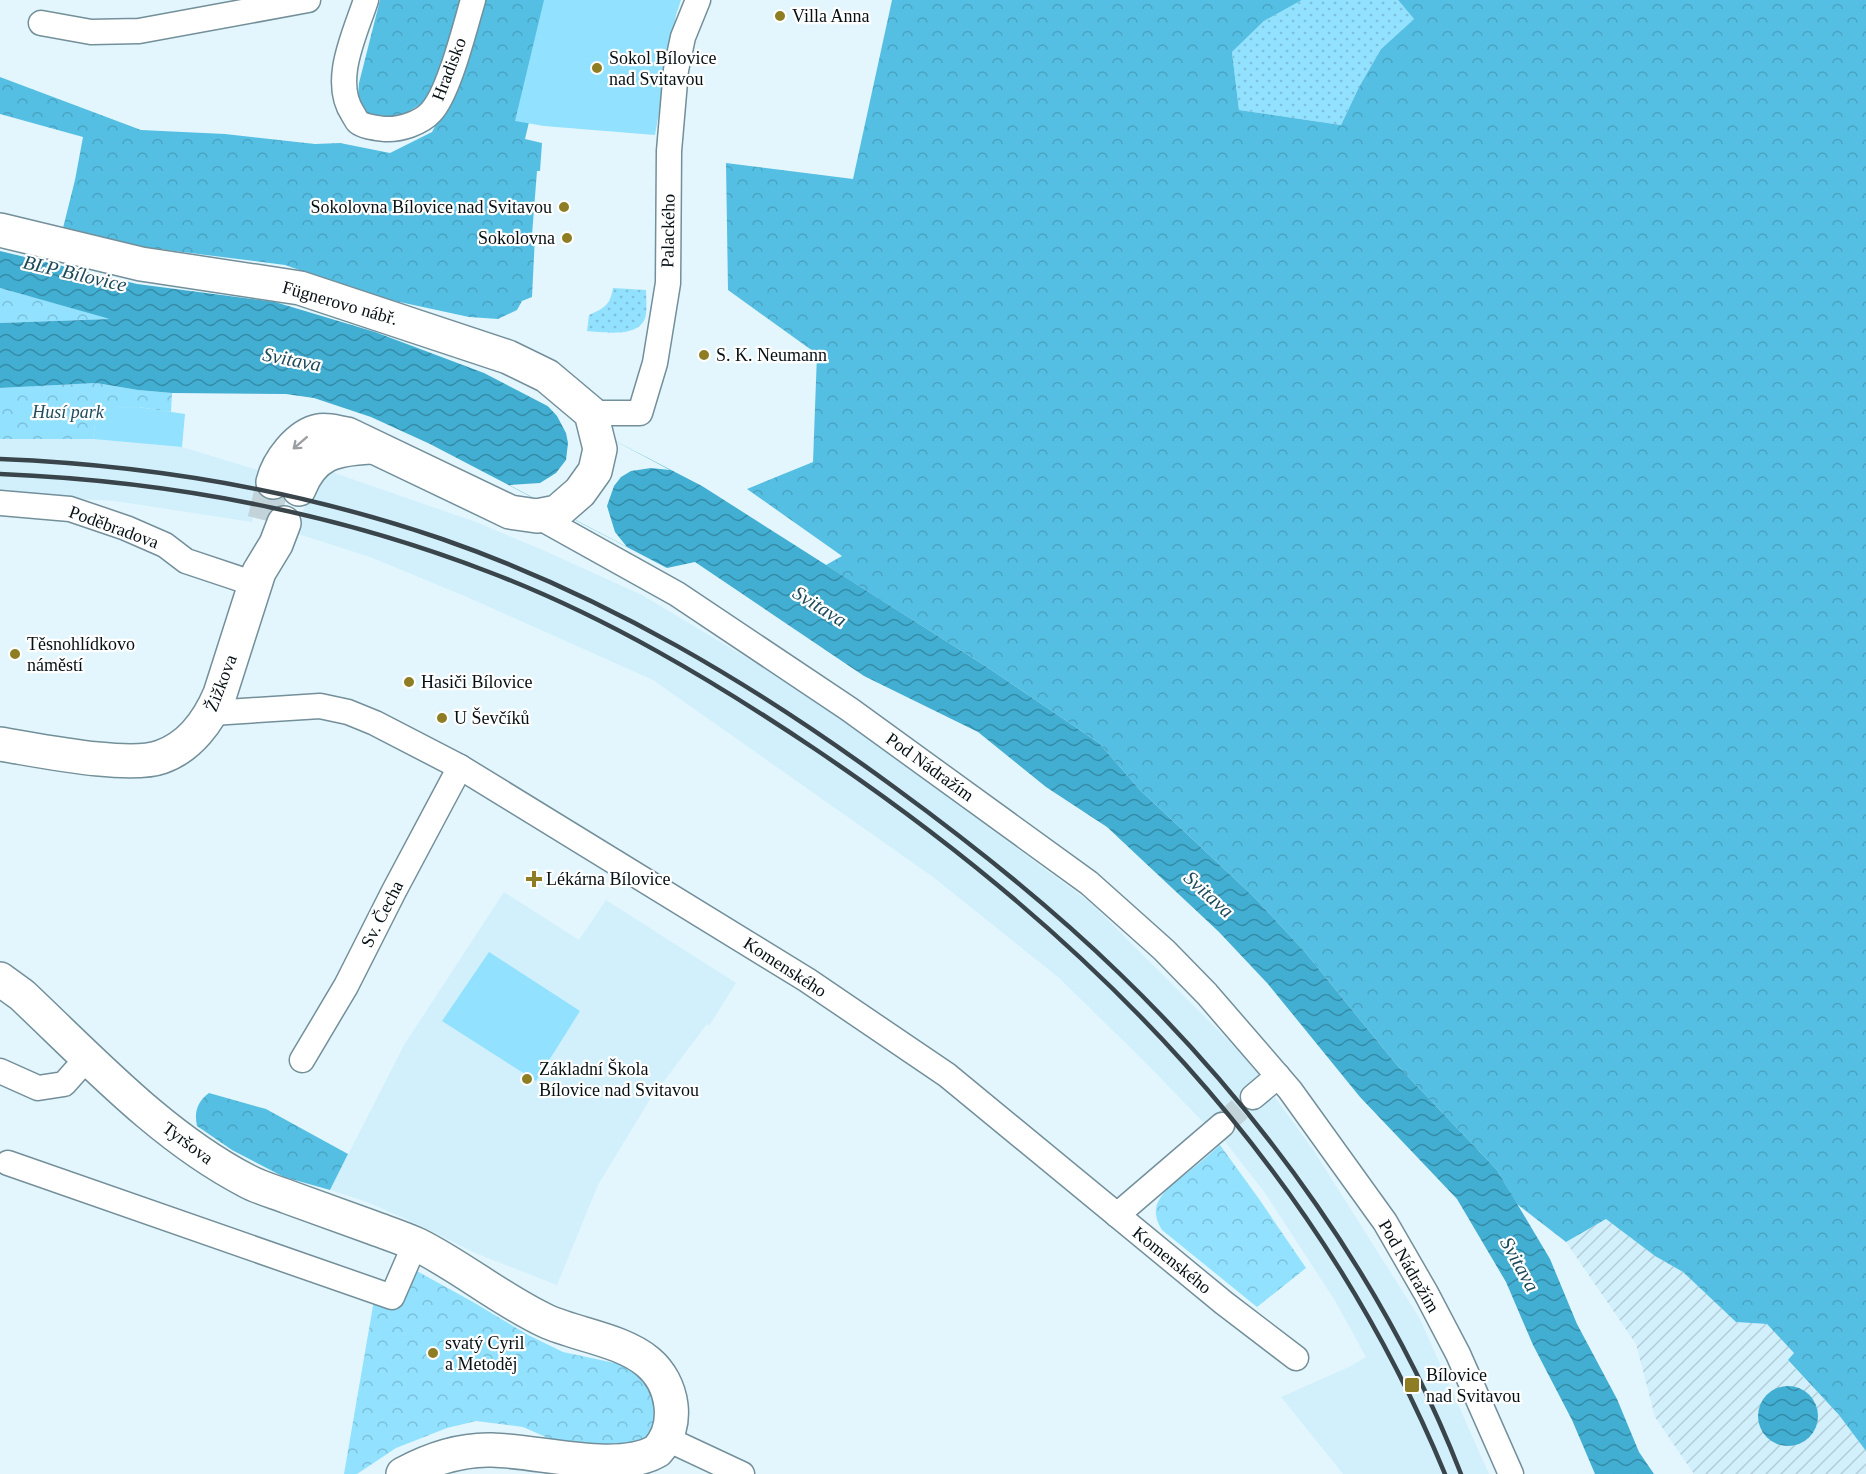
<svg xmlns="http://www.w3.org/2000/svg" width="1866" height="1474" viewBox="0 0 1866 1474" font-family="'Times New Roman',serif">
  <style>
    .built { fill: #d1f0fc }
    .industrial { fill: url(#industrial-furrows) }
    .grass { fill: url(#grass-dots) }
    .forest { fill: url(#forest-crowns) }
    .park { fill: url(#park-crowns) }
    .garden { fill: #91e1ff }
    .water { fill: url(#water-waves) }
    .pier { fill: #e3f6fd }
    .lines { fill: none; stroke-linecap: round; stroke-linejoin: round }
    .minor-tunnel { stroke: #c2d4da; stroke-width: 24; stroke-dasharray: 24 12; stroke-linecap: butt }
    .secondary-tunnel { stroke: #c2d4da; stroke-width: 33; stroke-dasharray: 33 16; stroke-linecap: butt }
    .minor-casing { stroke: #738f9a; stroke-width: 27 }
    .secondary-casing { stroke: #738f9a; stroke-width: 36 }
    .minor { stroke: #fff; stroke-width: 24 }
    .secondary { stroke: #fff; stroke-width: 33 }
    .rail { stroke: #39454a; stroke-width: 4.5 }
    .oneway { stroke: #9b9fa1 }
    .poi-dot { fill: #8e7d23; stroke: #fff; stroke-width: 2 }
    .labels { text-anchor: middle; dominant-baseline: central; stroke-width: 4.5; stroke-linejoin: round; paint-order: stroke }
    .poi-label { font-size: 18px; fill: #061014; stroke: #fff; text-anchor: start }
    .street-label { font-size: 18px; fill: #061014; stroke: #fff }
    .park-label { font-size: 18px; font-style: italic; fill: #204d5d; stroke: #fff }
    .water-label { font-size: 20px; font-style: italic; fill: #1c4a5a; stroke: #fff }
  </style>
  <defs>
    <pattern id="industrial-furrows" width="10" height="10" patternUnits="userSpaceOnUse" patternTransform="scale(1.5)"><rect width="10" height="10" fill="#d1f0fc"/><path d="M-1 1l2-2M0 10L10 0M9 11l2-2" fill="none" stroke="#b2cdd7"/></pattern>
    <pattern id="grass-dots" width="8" height="8" patternUnits="userSpaceOnUse" patternTransform="scale(1.5)"><rect width="8" height="8" fill="#91e1ff"/><path d="M2 2h.1M6 6h.1" fill="none" stroke="#7cc0da" stroke-width="1.8" stroke-linecap="round"/></pattern>
    <pattern id="forest-crowns" width="20" height="18" patternUnits="userSpaceOnUse" patternTransform="scale(1.5)"><rect width="20" height="18" fill="#55bfe3"/><path d="M2 6a3 3 0 1 1 6 0M12 15a3 3 0 1 1 6 0" fill="none" stroke="#49a3c2"/></pattern>
    <pattern id="park-crowns" width="20" height="18" patternUnits="userSpaceOnUse" patternTransform="scale(1.5)"><rect width="20" height="18" fill="#91e1ff"/><path d="M2 6a3 3 0 1 1 6 0M12 15a3 3 0 1 1 6 0" fill="none" stroke="#7cc0da"/></pattern>
    <pattern id="water-waves" width="16" height="10" patternUnits="userSpaceOnUse" patternTransform="scale(1.5)"><rect width="16" height="10" fill="#41aed2"/><path d="M0 5q4-4 8 0t8 0" fill="none" stroke="#348ca9"/></pattern>
  </defs>
  <rect width="100%" height="100%" fill="#e3f6fd"/>
  <g class="built">
    <polygon points="0,439 93,439 182,447 261,471 252,522 115,501 0,494"/>
    <polygon points="323,469 476,522 545,551 642,595 804,692 1091,903 1248,1060 1314,1151 1420,1319 1489,1474 1343,1474 1281,1397 1351,1366 1366,1357 1334,1299 1265,1193 1223,1139 1203,1122 1143,1060 1058,977 933,877 653,680 467,597 370,557 295,533 312,487"/>
    <polygon points="504,892 579,940 606,900 736,983 709,1026 707,1024 649,1101 598,1185 557,1285 475,1253 419,1225 367,1202 330,1190 404,1045"/>
  </g>
  <polygon class="industrial" points="1606,1219 1655,1256 1683,1272 1736,1322 1767,1324 1795,1353 1788,1361 1839,1415 1866,1451 1866,1474 1694,1474 1655,1417 1636,1344 1566,1242"/>
  <g class="grass">
    <polygon points="1302,0 1398,0 1414,19 1381,49 1359,87 1341,125 1239,110 1232,52 1264,21"/>
    <path d="M613 288 646 290C646 297 647 306 646 314 642 339 605 332 587 331L589 315C605 308 610 305 613 288Z"/>
  </g>
  <g class="forest">
    <polygon points="380,0 468,0 445,63 426,101 396,119 366,113 358,95 359,83"/>
    <polygon points="486,0 558,0 525,139 542,143 540,171 537,171 532,235 535,236 532,297 522,301 517,310 498,319 469,317 381,298 285,265 143,247 63,228 75,180 83,137 0,114 0,77 141,130 225,134 315,144 340,143 390,153 432,132 448,102 462,68"/>
    <polygon points="892,0 1302,0 1264,21 1232,52 1239,110 1341,125 1359,87 1381,49 1414,19 1398,0 1866,0 1866,1451 1839,1415 1788,1360 1794,1353 1767,1324 1736,1322 1683,1272 1655,1256 1606,1219 1566,1242 1517,1204 1497,1170 1396,1064 1305,952 1254,897 1140,790 1099,743 990,669 826,565 842,556 747,489 813,462 817,354 728,290 726,163 853,179"/>
    <path d="M209 1093 266 1109 348 1154 330 1190 284 1177 232 1150 197 1126C194 1112 197 1102 209 1093Z"/>
  </g>
  <g class="park">
    <polygon points="0,288 112,319 0,323"/>
    <polygon points="96,383 138,390 172,393 171,412 138,407 97,409 93,439 0,439 0,388"/>
    <path d="M1220 1145 1259 1199 1306 1268 1257 1307 1162 1230C1145 1203 1167 1189 1187 1173 1198 1164 1209 1155 1220 1145Z"/>
    <polygon points="415,1270 473,1302 528,1335 563,1352 624,1365 644,1373 660,1407 649,1436 637,1450 582,1453 523,1427 476,1421 447,1428 396,1448 357,1474 344,1474 374,1300"/>
  </g>
  <g class="garden">
    <polygon points="544,0 681,0 676,15 655,135 544,126 515,121"/>
    <polygon points="138,407 185,414 182,447 93,439 97,408"/>
    <polygon points="34,410 67,412 66,429 33,427"/>
    <polygon points="489,952 580,1011 536,1081 442,1021"/>
  </g>
  <g class="water">
    <polygon points="0,251 137,284 275,302 375,332 484,373 702,486 990,669 1099,743 1140,790 1254,897 1305,952 1396,1064 1497,1170 1550,1259 1577,1324 1617,1399 1639,1452 1654,1474 1595,1474 1572,1420 1533,1345 1506,1282 1457,1199 1360,1097 1268,984 1219,932 1107,827 1046,787 978,732 864,676 695,562 667,568 430,444 371,417 314,398 286,394 172,393 138,390 96,383 0,388 0,323 110,319 0,288"/>
    <circle cx="1788" cy="1416" r="30"/>
  </g>
  <polygon class="pier" points="546,404 670,470 651,468 631,471 621,477 614,486 607,506 615,532 627,547 509,485 540,483 556,473 566,460 568,443 566,433 557,416"/>
  <g class="lines">
    <polyline class="minor-tunnel" points="1222,1125 1253,1097"/>
    <polyline class="secondary-tunnel" points="264,520 273,482"/>
    <g class="minor-casing">
      <g id="minor">
        <path d="M366 0C355 34 331 81 353 114 355 117 356 120 358 122 364 127 378 128 385 129 400 130 421 123 431 112 449 93 465 27 473 0"/>
        <polyline points="41,23 91,32 139,31 308,0"/>
        <polyline points="591,413 640,413 655,363 668,283 669,151 676,70 683,37 698,0"/>
        <polyline points="0,503 70,509 126,528 165,545 186,561 255,584"/>
        <polyline points="537,516 677,594 849,709 1089,883 1164,950 1207,994 1290,1090 1385,1222 1426,1293 1458,1354 1511,1474"/>
        <polyline points="212,713 320,706 348,712 375,723 460,767 807,980 947,1075 1224,1303 1296,1358"/>
        <polyline points="302,1060 346,986 394,891 460,767"/>
        <polyline points="0,1071 38,1088 64,1084 88,1057"/>
        <polyline points="1253,1097 1278,1076"/>
        <polyline points="8,1163 392,1297 415,1244"/>
        <polyline points="1117,1215 1222,1125"/>
        <polyline points="665,1438 742,1474"/>
      </g>
    </g>
    <g class="secondary-casing">
      <g id="secondary">
        <path d="M0 230 141 264 300 288 508 357 547 376 591 413 600 449 595 471 580 492 557 512 537 516 510 512 347 434C339 433 327 429 319 431 298 435 278 462 273 482"/>
        <path d="M299 489C313 453 335 449 370 447"/>
        <path d="M0 744C38 750 128 769 161 757 190 747 209 720 220 694L259 572 276 544 284 523"/>
        <path d="M0 979 22 995C92 1061 162 1137 247 1181 260 1188 275 1192 288 1197 316 1207 344 1217 371 1227 387 1233 403 1238 418 1245 462 1267 501 1300 546 1321 577 1335 622 1340 648 1362 673 1383 681 1425 657 1451 617 1474 540 1451 492 1450 460 1449 431 1459 403 1474"/>
      </g>
    </g>
    <use href="#minor" class="minor"/>
    <use href="#secondary" class="secondary"/>
    <g class="rail">
      <path d="M0 459C151 465 299 490 442 539 606 596 755 685 894 787 972 844 1049 905 1119 973 1263 1112 1388 1286 1461 1474"/>
      <path d="M0 474C169 481 331 511 489 572 605 616 712 680 815 749 1091 935 1316 1162 1445 1474"/>
    </g>
  </g>
  <defs><path id="oneway-shaft" d="M-6 0H5M1.5-3L5.5 0L1.5 3" fill="none" stroke-width="1.6" stroke-linecap="round" stroke-linejoin="round" transform="scale(1.5)"/></defs>
  <use class="oneway" href="#oneway-shaft" transform="translate(300 443) rotate(139)"/>
  <g class="poi-dot">
    <circle cx="780" cy="16" r="6"/>
    <circle cx="597" cy="68" r="6"/>
    <circle cx="564" cy="207" r="6"/>
    <circle cx="567" cy="238" r="6"/>
    <circle cx="704" cy="355" r="6"/>
    <circle cx="15" cy="654" r="6"/>
    <circle cx="409" cy="682" r="6"/>
    <circle cx="442" cy="718" r="6"/>
    <path d="M531 870h6v6h6v6h-6v6h-6v-6h-6v-6h6z"/>
    <circle cx="527" cy="1079" r="6"/>
    <circle cx="433" cy="1353" r="6"/>
    <rect x="1404" y="1377" width="16" height="16" rx="3"/>
  </g>
  <g class="labels">
    <g class="poi-label">
      <text x="792" y="16">Villa Anna</text>
      <text x="609" y="58">Sokol Bílovice<tspan x="609" dy="21">nad Svitavou</tspan></text>
      <text x="552" y="207" text-anchor="end">Sokolovna Bílovice nad Svitavou</text>
      <text x="555" y="238" text-anchor="end">Sokolovna</text>
      <text x="716" y="355">S. K. Neumann</text>
      <text x="27" y="644">Těsnohlídkovo<tspan x="27" dy="21">náměstí</tspan></text>
      <text x="421" y="682">Hasiči Bílovice</text>
      <text x="454" y="718">U Ševčíků</text>
      <text x="546" y="879">Lékárna Bílovice</text>
      <text x="539" y="1069">Základní Škola<tspan x="539" dy="21">Bílovice nad Svitavou</tspan></text>
      <text x="445" y="1343">svatý Cyril<tspan x="445" dy="21">a Metoděj</tspan></text>
      <text x="1426" y="1375">Bílovice<tspan x="1426" dy="21">nad Svitavou</tspan></text>
    </g>
    <g class="street-label">
      <text transform="translate(449 69) rotate(-69)">Hradisko</text>
      <text transform="translate(668 231) rotate(-89)">Palackého</text>
      <text transform="translate(340 303) rotate(16)">Fügnerovo nábř.</text>
      <text transform="translate(114 527) rotate(20)">Poděbradova</text>
      <text transform="translate(221 683) rotate(-69)">Žižkova</text>
      <text transform="translate(930 767) rotate(36)">Pod Nádražím</text>
      <text transform="translate(382 914) rotate(-63)">Sv. Čecha</text>
      <text transform="translate(785 967) rotate(33)">Komenského</text>
      <text transform="translate(188 1143) rotate(37)">Tyršova</text>
      <text transform="translate(1172 1260) rotate(39)">Komenského</text>
      <text transform="translate(1409 1266) rotate(60)">Pod Nádražím</text>
    </g>
    <g class="park-label">
      <text x="68" y="412">Husí park</text>
    </g>
    <g class="water-label">
      <text transform="translate(75 273) rotate(13)">BLP Bílovice</text>
      <text transform="translate(292 359) rotate(11)">Svitava</text>
      <text transform="translate(820 606) rotate(32)">Svitava</text>
      <text transform="translate(1209 894) rotate(42)">Svitava</text>
      <text transform="translate(1520 1264) rotate(61)">Svitava</text>
    </g>
  </g>
</svg>
